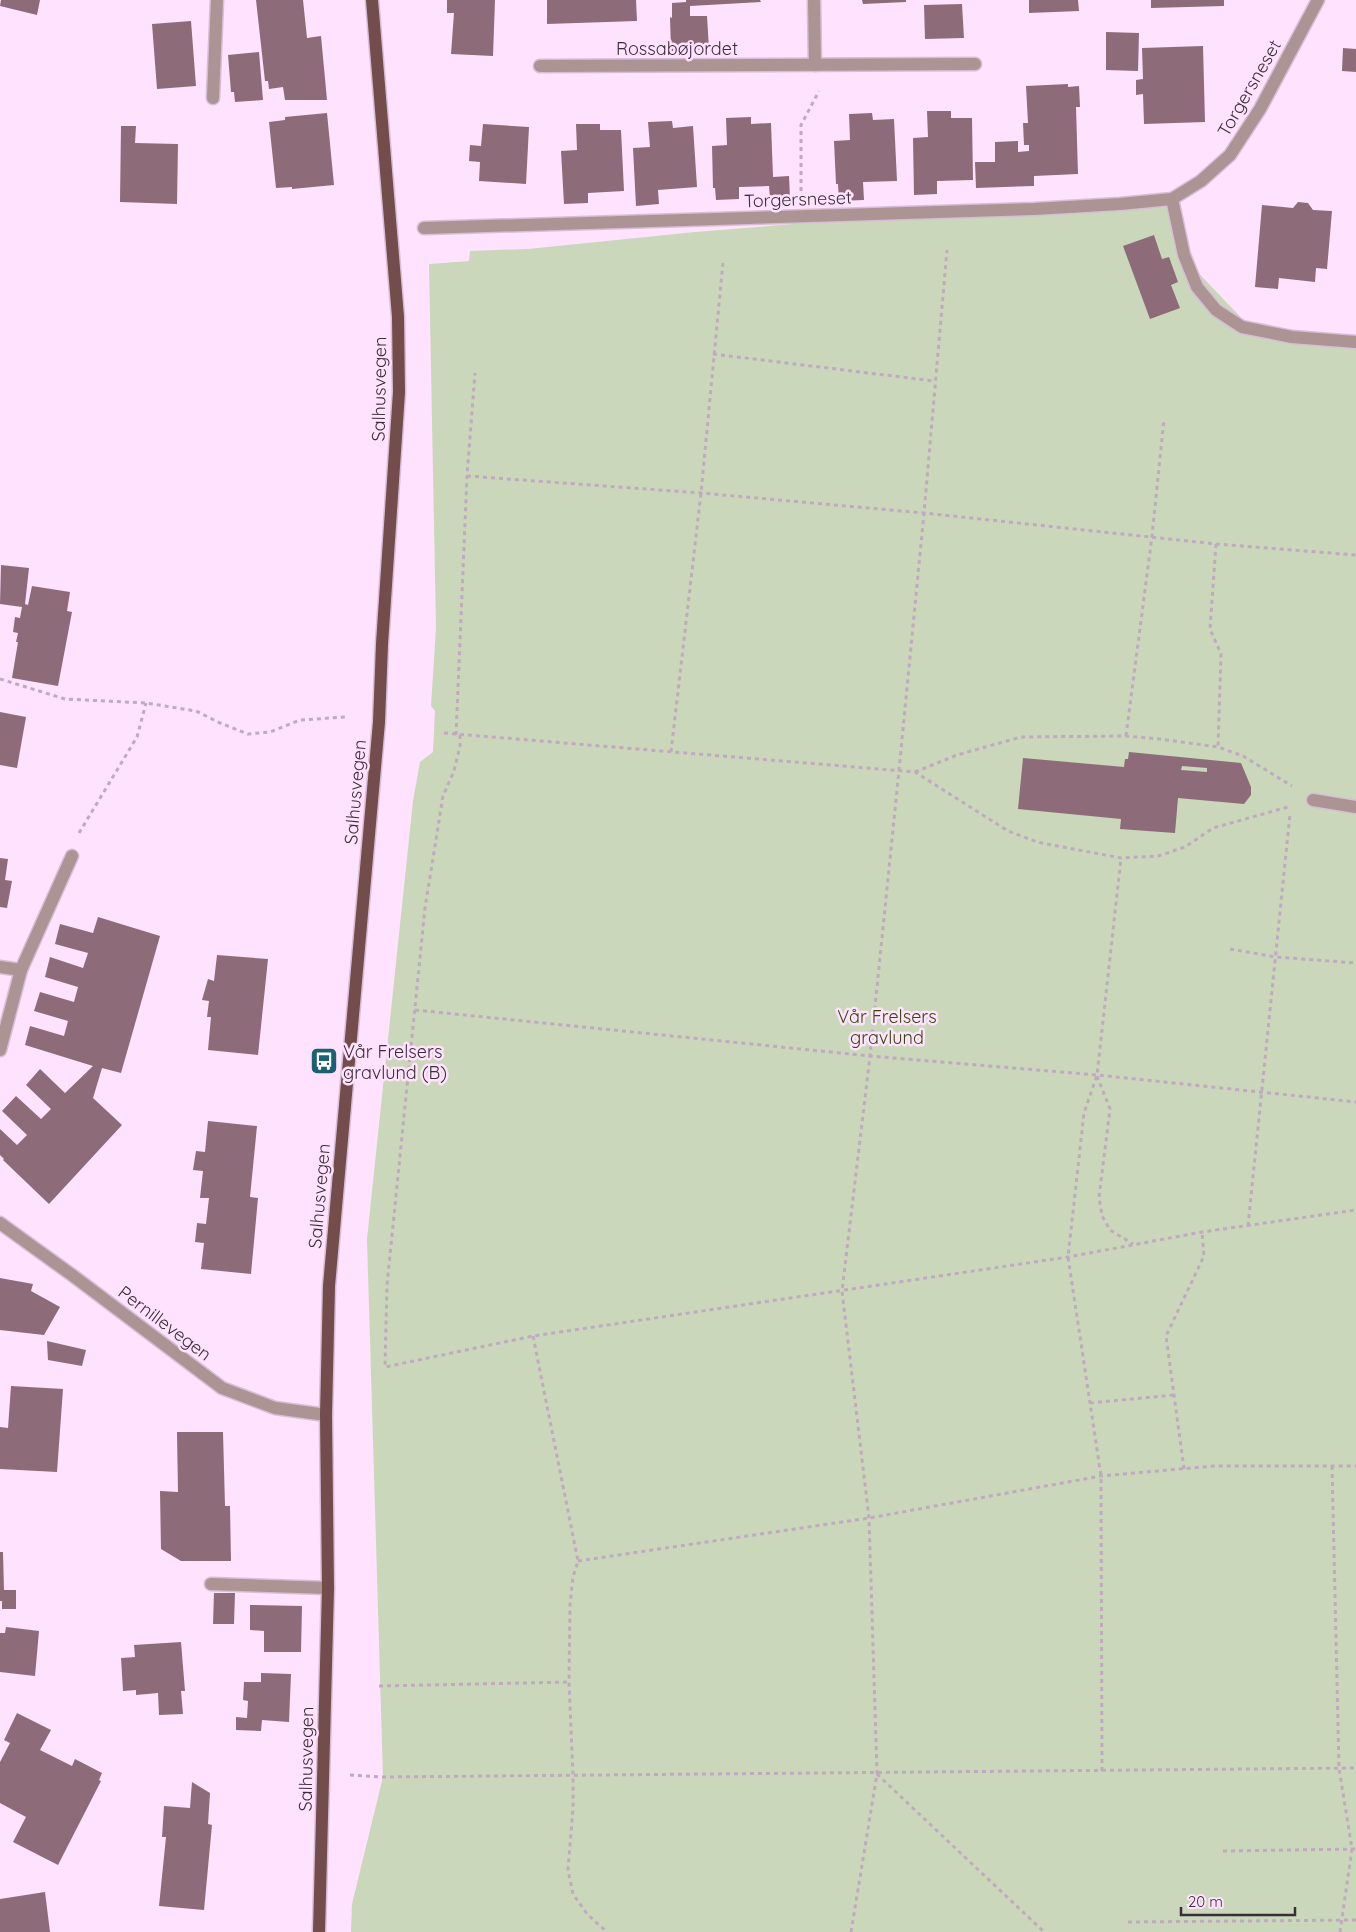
<svg xmlns="http://www.w3.org/2000/svg" width="1356" height="1932" viewBox="0 0 1356 1932" font-family="Quicksand,sans-serif">
  <style>
    .green { fill: #cad7ba }
    .building { fill: #8d6b78; fill-rule: evenodd }
    .lines { fill: none; stroke-linecap: round; stroke-linejoin: round }
    .minor-casing { stroke: #d7bed6; stroke-width: 15 }
    .major-casing { stroke: #d7bed6; stroke-width: 15 }
    .path { stroke: #c1aac0; stroke-width: 3; stroke-dasharray: 4 4; stroke-linecap: butt }
    .minor { stroke: #ab9493; stroke-width: 12 }
    .major { stroke: #734c4c; stroke-width: 12 }
    .labels { text-anchor: middle; dominant-baseline: central; stroke-width: 5; stroke-linejoin: round; paint-order: stroke }
    .street-label { font-size: 18px; fill: #392e38; stroke: #ffe2fd }
    .park-label { font-size: 18px; fill: #334906; stroke: #ffe2fd }
    .poi-label { font-size: 18px; fill: #392e38; stroke: #ffe2fd; text-anchor: start }
  </style>
  <rect width="100%" height="100%" fill="#ffe2fd"/>
  <polygon class="green" points="1172,199 1185,259 1252,329 1356,342 1356,1932 351,1932 352,1904 383,1777 367,1239 413,801 420,762 433,752 435,711 431,706 436,628 429,264 469,261 470,251 528,249 695,232 953,211"/>
  <g class="building">
    <polygon points="1,0 40,0 37,15 0,6"/>
    <polygon points="256,0 303,0 307,38 321,36 327,100 285,100 283,87 269,89 268,81 265,81"/>
    <polygon points="447,0 495,0 493,56 451,54 454,13 447,13"/>
    <polygon points="547,0 636,0 637,21 547,24"/>
    <polygon points="686,0 760,0 761,2 690,6 690,16 707,16 709,49 671,51 670,17 672,18 672,3 686,2"/>
    <polygon points="862,0 906,0 906,2 863,4"/>
    <polygon points="1029,0 1078,0 1079,11 1029,13"/>
    <polygon points="1151,0 1224,0 1224,6 1151,8"/>
    <polygon points="962,4 964,38 925,39 924,5"/>
    <polygon points="191,21 196,86 157,89 152,24"/>
    <polygon points="1106,32 1139,33 1138,71 1106,70"/>
    <polygon points="1203,46 1205,122 1144,124 1143,94 1136,95 1136,80 1143,79 1142,48"/>
    <polygon points="1343,48 1356,49 1356,72 1342,71"/>
    <polygon points="259,52 263,100 235,102 234,92 231,92 228,55"/>
    <polygon points="1068,84 1068,87 1079,86 1080,107 1076,107 1078,174 1034,176 1034,186 976,188 975,162 995,162 995,142 1018,141 1018,152 1029,151 1029,145 1024,145 1023,123 1028,123 1026,86"/>
    <polygon points="927,111 951,111 951,118 972,118 973,180 937,181 937,194 914,195 913,138 928,137"/>
    <polygon points="327,113 334,185 292,189 292,187 276,188 269,122 285,120 285,117"/>
    <polygon points="872,113 873,120 894,119 897,181 863,182 864,200 839,201 838,184 836,184 834,141 850,140 849,114"/>
    <polygon points="751,117 751,124 771,123 773,177 789,176 790,198 770,198 769,186 739,187 739,199 716,200 715,188 713,188 712,146 727,145 726,118"/>
    <polygon points="672,121 673,128 693,126 697,187 658,190 659,204 636,206 633,148 650,147 648,122"/>
    <polygon points="483,124 529,127 526,184 479,181 480,162 469,161 470,145 481,146"/>
    <polygon points="576,124 600,124 600,130 621,130 624,191 588,193 588,203 564,204 561,151 577,150"/>
    <polygon points="121,126 136,126 135,143 178,144 177,204 120,202"/>
    <polygon points="1298,202 1308,203 1313,210 1332,211 1327,269 1316,268 1315,282 1279,278 1278,289 1255,287 1262,205 1293,208"/>
    <polygon points="1154,235 1162,259 1169,257 1178,282 1171,285 1180,308 1150,319 1123,246"/>
    <polygon points="1,565 29,568 25,604 28,605 32,586 70,592 67,611 72,612 58,686 12,678 18,642 16,642 18,633 13,632 15,617 20,618 22,607 0,604"/>
    <polygon points="0,712 26,717 17,768 0,765"/>
    <path d="M1129 752 1241 763 1251 787V795L1244 804 1178 798 1175 833 1120 829 1121 819 1018 809 1023 758 1124 767 1125 759H1128ZM1182 766 1207 768V772L1181 770Z"/>
    <polygon points="0,858 8,859 5,880 12,881 7,908 0,907"/>
    <polygon points="98,917 160,936 121,1073 102,1068 93,1098 122,1125 49,1204 3,1160 4,1159 0,1155 0,1129 17,1145 27,1135 2,1111 16,1096 41,1119 51,1109 26,1085 40,1069 65,1093 93,1066 25,1045 30,1026 64,1036 68,1021 34,1011 40,992 74,1002 78,987 45,977 50,957 83,968 88,953 55,944 60,924 93,933"/>
    <polygon points="217,955 268,959 258,1055 208,1050 211,1017 207,1017 209,1001 202,1000 208,979 214,981"/>
    <polygon points="208,1121 257,1126 250,1197 258,1198 251,1274 201,1269 204,1243 195,1242 197,1223 206,1224 209,1198 200,1198 203,1171 193,1170 196,1151 205,1152"/>
    <polygon points="0,1278 33,1284 31,1291 60,1307 44,1335 0,1330"/>
    <polygon points="47,1341 86,1350 82,1366 48,1360"/>
    <polygon points="11,1386 63,1389 57,1472 0,1469 0,1427 8,1428"/>
    <polygon points="177,1432 223,1432 225,1506 230,1506 231,1561 181,1561 161,1549 160,1491 178,1492"/>
    <polygon points="0,1552 3,1552 4,1590 16,1590 16,1609 2,1609 2,1601 0,1601"/>
    <polygon points="214,1593 235,1593 234,1624 213,1624"/>
    <polygon points="250,1605 302,1606 301,1652 264,1652 264,1631 250,1630"/>
    <polygon points="6,1627 39,1631 35,1676 0,1672 0,1633 5,1633"/>
    <polygon points="181,1642 185,1691 181,1691 183,1714 159,1715 158,1693 136,1695 136,1690 123,1691 121,1658 135,1657 134,1645"/>
    <polygon points="261,1673 291,1674 289,1722 262,1720 261,1731 236,1730 236,1717 247,1718 248,1701 243,1700 244,1682 261,1682"/>
    <polygon points="17,1713 51,1730 40,1750 72,1766 75,1759 102,1773 99,1780 101,1781 58,1865 13,1842 26,1817 0,1803 0,1762 10,1743 4,1740"/>
    <polygon points="192,1782 210,1793 208,1824 212,1825 204,1910 159,1906 166,1837 162,1837 164,1806 190,1808"/>
    <polygon points="45,1892 50,1932 0,1932 0,1899"/>
  </g>
  <g class="lines">
    <g class="minor-casing">
      <g id="minor">
        <polyline points="814,0 815,65"/>
        <polyline points="540,66 975,64"/>
        <polyline points="213,98 217,0"/>
        <polyline points="1172,199 1184,255 1197,287 1216,310 1242,327 1292,337 1356,342"/>
        <polyline points="424,228 1034,209 1120,204 1172,199 1201,181 1230,155 1260,109 1318,0"/>
        <polyline points="1313,800 1356,807"/>
        <polyline points="0,967 21,970"/>
        <polyline points="0,1050 21,970 72,856"/>
        <polyline points="0,1223 72,1275 222,1388 275,1408 326,1415"/>
        <polyline points="211,1584 328,1588"/>
      </g>
    </g>
    <g class="major-casing">
      <polyline id="major" points="319,1932 328,1588 326,1415 329,1286 379,722 382,644 399,392 398,317 372,0"/>
    </g>
    <g class="path">
      <polyline points="801,191 801,125 819,91"/>
      <polyline points="713,354 934,381"/>
      <polyline points="467,476 701,493 924,513 1216,544 1356,555"/>
      <polyline points="1216,544 1210,629 1221,654 1218,747"/>
      <polyline points="0,679 65,699 146,703 196,711 220,723 248,734 270,732 300,720 346,717"/>
      <polyline points="444,733 915,772 1008,831 1037,842 1121,858 1158,856 1185,847 1213,828 1288,807"/>
      <polyline points="456,735 467,476 475,373"/>
      <polyline points="460,735 460,746 454,771 443,796 425,908 387,1285 385,1367 533,1336 1068,1257 1202,1232 1356,1210"/>
      <polyline points="1126,736 1152,536 1164,419"/>
      <polyline points="671,752 701,493 723,262"/>
      <polyline points="915,772 957,755 1021,737 1126,736 1160,739 1218,747 1243,756 1292,786"/>
      <polyline points="79,833 137,737 146,703"/>
      <polyline points="1230,949 1276,957 1356,963"/>
      <polyline points="415,1010 870,1056 1097,1075 1356,1102"/>
      <polyline points="1097,1076 1110,1109 1099,1197 1102,1216 1110,1230 1133,1244"/>
      <polyline points="1248,1226 1290,814"/>
      <polyline points="533,1336 578,1561 573,1577 570,1605 569,1682 573,1775 573,1808 568,1870 573,1894 587,1914 607,1932"/>
      <polyline points="1090,1403 1174,1395"/>
      <polyline points="1332,1466 1339,1768 1352,1849 1340,1932"/>
      <polyline points="1184,1469 1166,1336 1204,1256 1202,1232"/>
      <polyline points="578,1561 869,1518 1101,1476 1214,1466 1356,1466"/>
      <polyline points="379,1686 569,1682"/>
      <polyline points="1102,1771 1101,1476 1068,1257 1084,1113 1097,1075 1121,858"/>
      <polyline points="877,1774 1044,1932"/>
      <polyline points="350,1775 383,1777 1356,1768"/>
      <polyline points="1223,1851 1356,1849"/>
      <polyline points="1128,1922 1356,1920"/>
      <polyline points="851,1932 877,1774 869,1518 842,1291 870,1056 899,770 924,513 947,250"/>
    </g>
    <use href="#minor" class="minor"/>
    <use href="#major" class="major"/>
  </g>
  <defs>
    <g id="bus-square" transform="scale(1.4375)"><rect x="-9" y="-9" width="18" height="18" rx="4" fill="#1b6172" stroke="#ffe2fd"/><path d="M-5-6H5V4H4V6H2V4H-2V6H-4V4H-5ZM-3.5-4V0h7V-4ZM-3.5 1.2v1.5H-2V1.2ZM2 1.2v1.5H3.5V1.2Z" fill="#fff"/></g>
  </defs>
  <g fill-rule="evenodd">
    <use href="#bus-square" x="324" y="1061"/>
  </g>
  <g class="labels">
    <g class="street-label">
      <text x="677" y="48">Rossabøjordet</text>
      <text transform="translate(1249 88) rotate(-60)">Torgersneset</text>
      <text transform="translate(798 199) rotate(-2)">Torgersneset</text>
      <text transform="translate(379 389) rotate(-89)">Salhusvegen</text>
      <text transform="translate(355 792) rotate(-85)">Salhusvegen</text>
      <text transform="translate(319 1196) rotate(-85)">Salhusvegen</text>
      <text transform="translate(165 1323) rotate(37)">Pernillevegen</text>
      <text transform="translate(306 1759) rotate(-89)">Salhusvegen</text>
    </g>
    <g class="park-label">
      <text x="887" y="1016">Vår Frelsers<tspan x="887" dy="21">gravlund</tspan></text>
    </g>
    <g class="poi-label">
      <text x="343" y="1051">Vår Frelsers<tspan x="343" dy="21">gravlund (B)</tspan></text>
    </g>
  </g>
  <path d="M1181 1907v8h114v-8" fill="none" stroke="#392e38" stroke-width="2.5"/>
  <text x="1188" y="1907" font-size="15" fill="#392e38" stroke="#ffe2fd" stroke-width="4" paint-order="stroke">20 m</text>
</svg>
